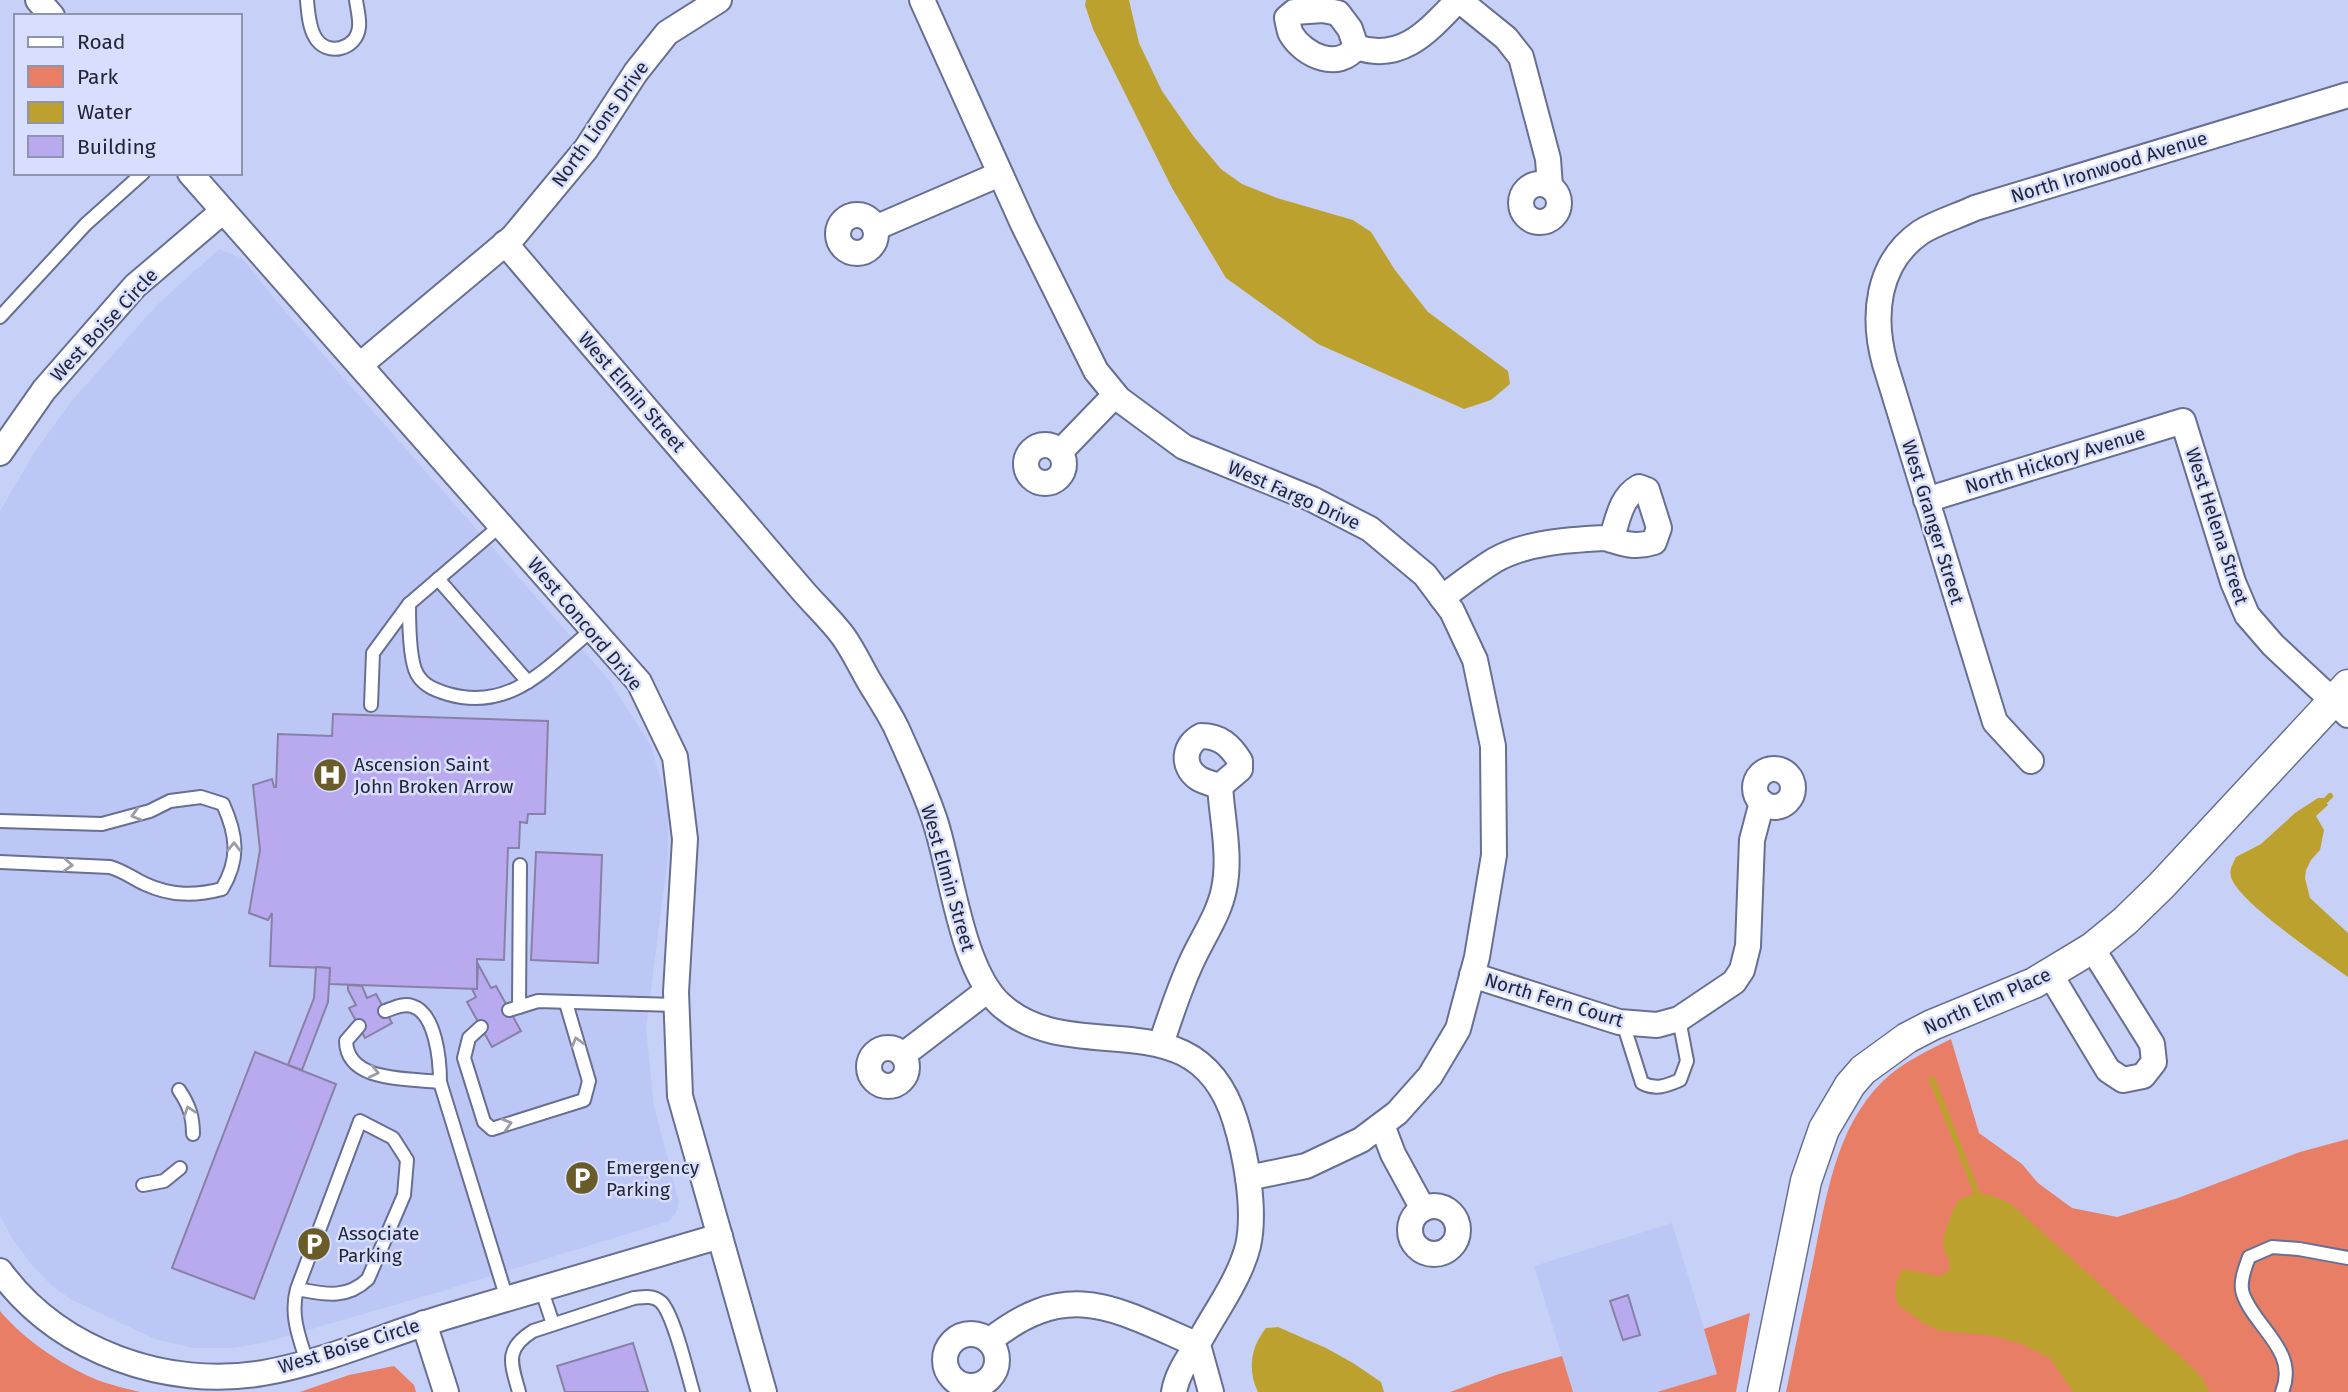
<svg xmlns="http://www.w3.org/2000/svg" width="2348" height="1392" viewBox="0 0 2348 1392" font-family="'Fira Sans',sans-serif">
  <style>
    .built { fill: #bdc7f5 }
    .green { fill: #e87e65 }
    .water { fill: #bda12e }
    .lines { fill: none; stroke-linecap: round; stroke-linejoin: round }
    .stream { stroke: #bda12e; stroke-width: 6 }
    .building { fill: #b9a9ee; stroke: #8881a5; stroke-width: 2 }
    .service-casing { stroke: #676f92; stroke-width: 16 }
    .minor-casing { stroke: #676f92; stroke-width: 28 }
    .tertiary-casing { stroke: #676f92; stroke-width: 33 }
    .service { stroke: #fff; stroke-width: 12 }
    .minor { stroke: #fff; stroke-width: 24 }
    .tertiary { stroke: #fff; stroke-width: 30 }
    .oneway { stroke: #9c9da4 }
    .labels { text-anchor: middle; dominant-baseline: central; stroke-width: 5; stroke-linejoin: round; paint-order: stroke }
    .street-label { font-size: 19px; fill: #232635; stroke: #d7defe }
    .poi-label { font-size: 19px; fill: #232635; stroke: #d7defe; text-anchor: start }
  </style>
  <rect width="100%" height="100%" fill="#c7d1f8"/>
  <g class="built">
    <polygon points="219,249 242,258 277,302 610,681 651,746 668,804 668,857 646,1029 654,1106 679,1202 676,1213 669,1221 439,1292 267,1342 234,1348 194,1348 155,1339 72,1300 52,1286 32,1265 12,1238 0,1216 0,511 34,453 69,404 157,305"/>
    <polygon points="1672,1223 1718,1374 1657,1392 1573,1392 1534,1266"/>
  </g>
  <g class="green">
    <path d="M1951 1039 1979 1133 2022 1164 2038 1183 2072 1208 2117 1217 2178 1198 2300 1152 2348 1139V1392H1786C1795 1349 1804 1305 1813 1262 1826 1199 1835 1128 1883 1081 1903 1062 1927 1051 1951 1039Z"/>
    <path d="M0 1311C24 1340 67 1369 103 1382 115 1386 128 1389 140 1392H0Z"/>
    <polygon points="1750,1313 1736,1392 1657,1392 1717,1374 1704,1329"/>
    <polygon points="1562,1356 1573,1392 1450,1392 1499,1374"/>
    <polygon points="394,1366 414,1385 416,1392 300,1392 349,1375"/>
  </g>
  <g class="water">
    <polygon points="1086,0 1129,0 1139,43 1162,91 1194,137 1221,169 1242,184 1277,198 1353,220 1371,232 1395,270 1428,312 1508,371 1510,384 1491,400 1464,409 1318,344 1226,278 1172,188 1093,29 1085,5"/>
    <path d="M2318 798H2324L2328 805 2316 816 2324 830 2320 850 2311 860 2306 870 2305 878 2310 898 2348 933V977C2325 960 2238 902 2231 877 2229 869 2233 864 2236 857L2261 844 2295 813Z"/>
    <path d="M1977 1193 1991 1195 2011 1204 2193 1368 2202 1378 2210 1392H2073L2050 1358 2020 1343 1988 1335 1940 1331 1925 1324 1898 1305C1894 1292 1895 1281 1903 1269L1939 1276 1949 1271C1952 1259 1945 1256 1943 1245 1942 1239 1953 1207 1957 1203 1962 1197 1970 1195 1977 1193Z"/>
    <path d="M1278 1327 1326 1348 1353 1363 1381 1382 1384 1392H1258C1247 1369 1251 1347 1266 1328Z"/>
  </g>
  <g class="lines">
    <g class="stream">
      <polyline points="2326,800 2330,796"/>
      <polyline points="1932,1079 1977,1193"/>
    </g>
  </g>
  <g class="building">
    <polygon points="333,714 548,721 545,814 528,814 527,823 520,822 519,848 508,848 504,960 477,959 477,989 329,984 330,968 270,966 272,913 268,920 249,913 260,850 253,785 272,779 274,787 276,787 278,734 332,736"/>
    <polygon points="536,852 602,855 598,963 531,960"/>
    <polygon points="478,964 491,988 496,986 521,1031 492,1047 467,1002 476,997 472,989 477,989"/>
    <polygon points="316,967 330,968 328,1002 302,1070 288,1065 314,998"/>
    <polygon points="348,985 362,986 367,998 376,994 392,1023 365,1038 349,1008 356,1005 348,990"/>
    <polygon points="255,1052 336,1084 254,1299 172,1268"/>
    <polygon points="1628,1295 1640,1335 1623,1340 1610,1301"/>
    <polygon points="633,1343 648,1392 565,1392 557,1366"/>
  </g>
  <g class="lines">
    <g class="service-casing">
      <g id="service">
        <path d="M307 0C308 12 309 27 315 37 326 57 357 50 359 27 360 19 357 8 356 0"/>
        <polyline points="0,317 86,224 143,173"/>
        <path d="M501 525 409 604C409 621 409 660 417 674 424 686 435 690 448 694 511 712 547 667 593 629"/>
        <polyline points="438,579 528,682"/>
        <polyline points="371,705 373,653 409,604"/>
        <path d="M0 821 102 824 150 811 170 801 201 797 223 804C237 835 240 859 222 889 195 896 171 896 145 884 132 878 124 871 110 867L0 862"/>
        <polyline points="519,1007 520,865"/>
        <polyline points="509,1010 538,1001 676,1005"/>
        <path d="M385 1011C394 1008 403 1003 412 1006 436 1013 440 1061 440 1082L507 1299"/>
        <path d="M1623 1023 1642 1083C1656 1090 1666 1086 1680 1080L1687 1061 1679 1019"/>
        <path d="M359 1026 346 1041C347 1083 409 1078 440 1082"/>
        <polyline points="481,1027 469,1038 464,1058 484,1122 492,1129 584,1100 589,1081 566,1003"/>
        <path d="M179 1090C189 1105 193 1116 193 1134"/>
        <polyline points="143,1185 164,1181 180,1168"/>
        <polyline points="541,1288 553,1324"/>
        <path d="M297 1289C324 1294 346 1300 368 1279L404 1195 407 1160 393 1138 360 1121 297 1289C290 1315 299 1337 307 1362"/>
        <path d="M519 1392C511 1363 504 1349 533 1331L634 1298C644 1297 653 1295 661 1302 674 1315 687 1372 693 1392"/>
        <path d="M2282 1392C2299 1351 2255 1328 2243 1294 2239 1283 2245 1268 2249 1257L2272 1247 2299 1249 2348 1258"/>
      </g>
    </g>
    <g class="minor-casing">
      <g id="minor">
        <polyline points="38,0 52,16"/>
        <polyline points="922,0 1023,224 1096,371 1119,399 1184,447 1312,499 1370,529 1425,575 1452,611 1475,660 1493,746 1494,855 1477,957 1458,1029 1430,1076 1397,1113 1361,1140 1306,1166 1248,1178"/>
        <polyline points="1459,0 1506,38 1521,57 1548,159 1550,187"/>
        <path d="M1323 10 1338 13 1350 29 1356 47C1339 71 1304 56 1291 34 1289 30 1288 23 1287 18L1294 12Z"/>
        <path d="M1356 47C1402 63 1429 30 1458 0"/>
        <polyline points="190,173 639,682 675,757 685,839 676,992 680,1096 764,1392"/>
        <circle cx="1540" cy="203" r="19"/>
        <circle cx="857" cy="234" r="19"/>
        <polyline points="875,228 1000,174"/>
        <path d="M505 243C578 329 651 415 725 500 751 530 777 561 803 591 816 606 831 620 843 636 853 650 861 667 869 681 878 696 888 711 896 727 910 758 926 792 936 824 952 875 962 970 1001 1005 1074 1071 1196 994 1235 1120 1246 1155 1256 1210 1248 1246 1240 1277 1220 1305 1204 1333 1193 1353 1178 1369 1174 1392"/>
        <polyline points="360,365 513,237 586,149 636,72 667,33 719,0"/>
        <circle cx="1045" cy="464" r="19"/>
        <polyline points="1060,452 1115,395"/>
        <polyline points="0,453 44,390 135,286 223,211"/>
        <polyline points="1926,500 2183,421 2233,582 2247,615 2273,645 2348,715"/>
        <path d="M1442 598C1459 585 1477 571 1495 560 1527 542 1569 540 1606 538 1623 544 1636 548 1654 542L1659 528 1647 490 1639 487C1620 498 1618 520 1611 540"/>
        <path d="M1201 736C1220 736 1230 745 1240 761V769L1220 786C1213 784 1204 782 1198 778 1181 766 1184 745 1201 736Z"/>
        <path d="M2031 761 1995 722 1885 364C1872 317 1876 263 1921 232 1937 222 1958 216 1975 208L2348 95"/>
        <circle cx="1774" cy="788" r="19"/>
        <polyline points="2050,974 2108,1070 2123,1080 2143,1076 2154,1062 2152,1044 2092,948"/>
        <polyline points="1472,975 1619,1022 1657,1025 1679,1019 1734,982 1742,970 1748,946 1752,840 1762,802"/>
        <path d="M1161 1044C1170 1017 1179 989 1191 963 1202 938 1219 915 1224 889 1231 856 1222 819 1220 786"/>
        <circle cx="888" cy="1067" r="19"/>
        <polyline points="903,1055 988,990"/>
        <polyline points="1382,1125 1393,1154 1423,1209"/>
        <circle cx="1434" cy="1230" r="24"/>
        <path d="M0 1271C59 1352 167 1389 263 1373 326 1362 385 1335 445 1317 537 1290 629 1263 720 1236"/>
        <polyline points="424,1323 446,1392"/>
        <circle cx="971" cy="1360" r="26"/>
        <path d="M989 1341C1069 1277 1115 1309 1198 1345"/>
        <polyline points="1198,1345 1211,1392"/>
      </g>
    </g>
    <g class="tertiary-casing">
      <polyline id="tertiary" points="1763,1392 1806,1181 1824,1129 1850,1085 1863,1070 1907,1038 1932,1025 2034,983 2092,948 2125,921 2161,886 2348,685"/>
    </g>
    <use href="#service" class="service"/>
    <use href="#minor" class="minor"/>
    <use href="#tertiary" class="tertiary"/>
  </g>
  <defs><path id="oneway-chevron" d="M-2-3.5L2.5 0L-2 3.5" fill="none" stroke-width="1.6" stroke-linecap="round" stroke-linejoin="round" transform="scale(1.75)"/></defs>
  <g class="oneway">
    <use href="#oneway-chevron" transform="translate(136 815) rotate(163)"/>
    <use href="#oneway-chevron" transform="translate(234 847) rotate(-89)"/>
    <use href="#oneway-chevron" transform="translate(68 865) rotate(3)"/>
    <use href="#oneway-chevron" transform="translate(577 1042) rotate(-106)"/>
    <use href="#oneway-chevron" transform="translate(374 1072) rotate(13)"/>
    <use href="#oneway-chevron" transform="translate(189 1111) rotate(-109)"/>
    <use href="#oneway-chevron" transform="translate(507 1124) rotate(-16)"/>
  </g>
  <defs>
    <g id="hospital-disc" transform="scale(1.75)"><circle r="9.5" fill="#6a5c29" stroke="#d7defe"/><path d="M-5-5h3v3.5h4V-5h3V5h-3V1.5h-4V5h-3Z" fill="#fff"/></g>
    <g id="parking-disc" transform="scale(1.75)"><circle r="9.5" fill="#6a5c29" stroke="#d7defe"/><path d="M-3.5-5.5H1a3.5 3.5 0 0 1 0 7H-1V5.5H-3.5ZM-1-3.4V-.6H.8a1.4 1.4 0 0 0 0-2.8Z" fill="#fff"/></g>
  </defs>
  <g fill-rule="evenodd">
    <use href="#hospital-disc" x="330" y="775"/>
    <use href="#parking-disc" x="582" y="1178"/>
    <use href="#parking-disc" x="314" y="1244"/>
  </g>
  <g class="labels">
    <g class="street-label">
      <text transform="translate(600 124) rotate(-54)">North Lions Drive</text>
      <text transform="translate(2109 167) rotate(-17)">North Ironwood Avenue</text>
      <text transform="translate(104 325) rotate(-47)">West Boise Circle</text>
      <text transform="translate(632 392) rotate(49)">West Elmin Street</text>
      <text transform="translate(2055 460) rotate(-17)">North Hickory Avenue</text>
      <text transform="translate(1294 495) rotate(24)">West Fargo Drive</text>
      <text transform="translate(1933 522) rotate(73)">West Granger Street</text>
      <text transform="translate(2217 526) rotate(72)">West Helena Street</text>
      <text transform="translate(585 624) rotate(50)">West Concord Drive</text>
      <text transform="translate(948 878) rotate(74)">West Elmin Street</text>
      <text transform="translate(1554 1000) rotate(17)">North Fern Court</text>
      <text transform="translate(1987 1001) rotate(-24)">North Elm Place</text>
      <text transform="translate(349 1346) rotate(-17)">West Boise Circle</text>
    </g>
    <g class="poi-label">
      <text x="354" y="764">Ascension Saint<tspan x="354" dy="22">John Broken Arrow</tspan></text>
      <text x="606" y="1167">Emergency<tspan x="606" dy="22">Parking</tspan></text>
      <text x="338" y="1233">Associate<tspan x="338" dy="22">Parking</tspan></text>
    </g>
  </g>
  <rect x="14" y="14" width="228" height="161" fill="#d7defe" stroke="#8f94ae" stroke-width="2"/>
  <rect x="28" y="37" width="35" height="10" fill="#ffffff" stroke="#8f94ae" stroke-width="2"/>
  <text x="77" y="49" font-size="21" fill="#232635">Road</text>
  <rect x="28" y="66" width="35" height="21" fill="#e87e65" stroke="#8f94ae" stroke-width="2"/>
  <text x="77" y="84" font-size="21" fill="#232635">Park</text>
  <rect x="28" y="102" width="35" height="21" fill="#bda12e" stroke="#8f94ae" stroke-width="2"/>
  <text x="77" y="119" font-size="21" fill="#232635">Water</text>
  <rect x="28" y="136" width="35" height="21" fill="#b9a9ee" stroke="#8f94ae" stroke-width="2"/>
  <text x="77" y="154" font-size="21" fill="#232635">Building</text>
</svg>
